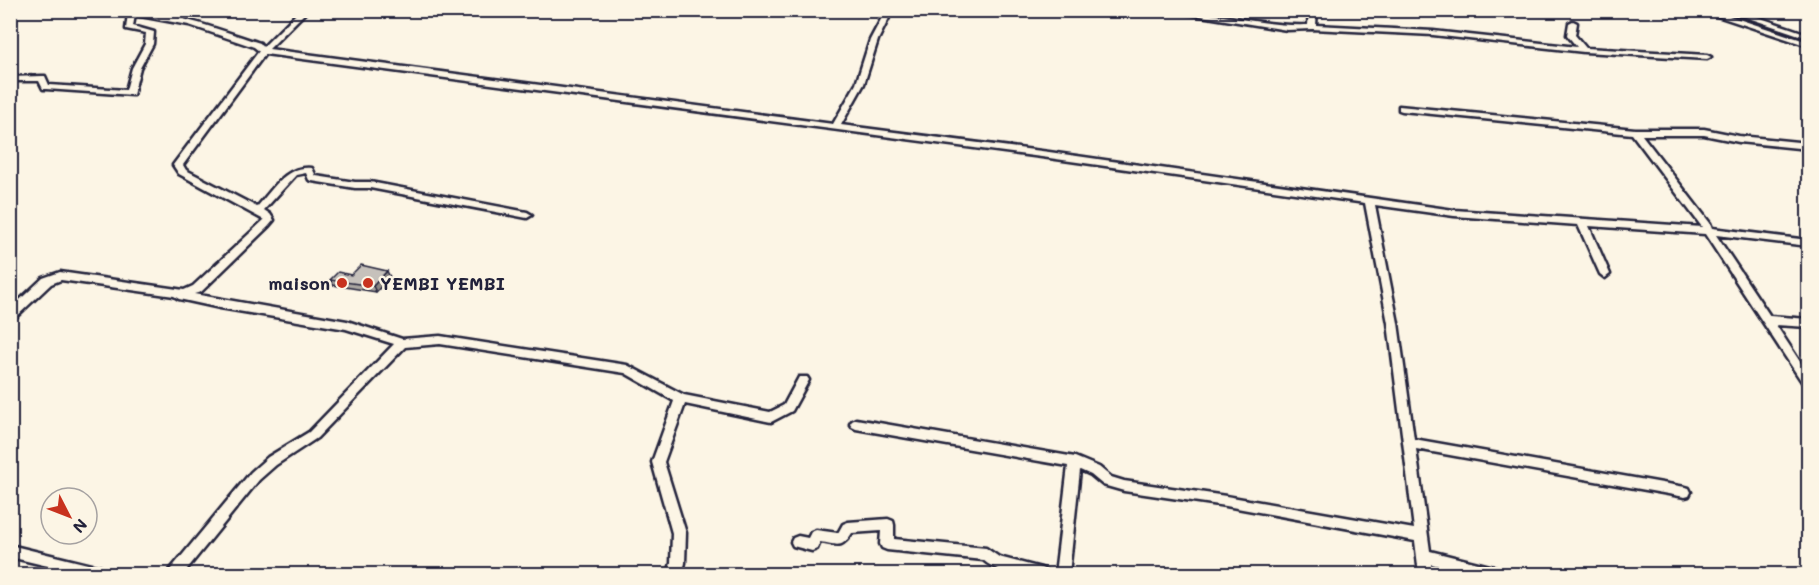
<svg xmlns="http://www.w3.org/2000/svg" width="1819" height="585" viewBox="0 0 1819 585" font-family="Mali,sans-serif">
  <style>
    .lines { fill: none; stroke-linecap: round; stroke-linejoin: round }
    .minor-casing { stroke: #22223b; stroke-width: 5 }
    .minor { fill: #fcf5e5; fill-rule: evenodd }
    .wall { fill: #aaa6a1; stroke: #22223b; stroke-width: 1.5 }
    .shaded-wall { fill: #8b8783; stroke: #22223b; stroke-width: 1.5 }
    .building { fill: #c6c1bb; stroke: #22223b; stroke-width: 1.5 }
    .poi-dot { fill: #c8321e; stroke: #fcf5e5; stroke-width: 2 }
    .labels { text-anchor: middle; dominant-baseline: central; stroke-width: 5; stroke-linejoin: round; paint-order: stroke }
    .poi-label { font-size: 18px; font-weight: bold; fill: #22223b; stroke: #fcf5e5; text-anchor: end }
  </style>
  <rect width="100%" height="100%" fill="#fcf5e5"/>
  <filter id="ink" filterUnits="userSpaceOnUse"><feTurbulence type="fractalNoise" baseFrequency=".0167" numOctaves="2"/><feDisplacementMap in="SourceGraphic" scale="12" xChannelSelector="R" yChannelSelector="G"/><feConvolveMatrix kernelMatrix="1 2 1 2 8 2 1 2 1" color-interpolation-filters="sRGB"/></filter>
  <g filter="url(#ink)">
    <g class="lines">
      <g class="minor-casing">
        <g id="minor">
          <path d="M120 10C168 10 214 28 260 43L263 47 300 10H308L269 49 833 124 856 84 870 40 886 10H893L878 40 864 84 841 125 1049 152 1454 210 1702 227 1632 134 1402 111 1399 110V106L1635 129H1704L1739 136 1808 143V149L1739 142 1704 135H1642L1710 223 1712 228 1808 240V246L1716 235 1770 316 1808 319V327L1776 325 1808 374V386L1804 385 1705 234 1589 226 1610 274 1605 278 1600 274 1578 225 1454 216 1375 205 1398 323 1414 439 1685 487 1689 488 1691 492 1689 496 1685 497 1416 449 1430 551 1498 568 1503 570 1505 574H1475L1431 564 1433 574H1419L1415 541 1226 506 1124 491 1103 485 1091 475 1080 470 1069 574H1055L1068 466 856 429 852 427 850 424 852 421 856 419 1075 457 1099 467 1111 477 1124 481 1226 496 1414 529 1388 323 1365 203 1049 158 265 54 183 165 186 170 257 207C273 189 286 165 312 168L316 176 355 182H370L527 212 532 215 527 218 370 188H355L312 181 309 180 306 173 296 175 264 210 270 214 274 220 268 227 201 292 194 294 347 321 402 339 440 336 627 365 684 395 770 412 784 405 799 377H807L809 380 792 411 771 422 685 404 664 462 686 533 685 563 682 574H668L671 563 672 533 652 462 674 401 625 373 440 344 405 347 317 438 276 465 259 480 183 574H168L170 570 251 472 268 457 309 432 394 344 346 329 220 308 179 299 174 296 61 280 51 284 14 319 10 320V309L43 278 60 272 184 290 193 286 264 220 179 174 173 165 259 51 254 47 189 25 135 15 133 26 154 32 153 44 140 68 133 95 46 89H43L39 81H10V77L42 76H45L49 85 126 90 132 68 145 44 146 33 126 29 128 13Z"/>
          <path d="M1164 10C1212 10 1260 27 1308 25L1309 10H1317L1316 25 1433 31 1577 47 1567 35 1569 23 1573 21 1577 23 1575 35 1586 48 1707 55 1711 57 1707 59 1584 52 1433 35 1312 29 1287 30Z"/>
          <polygon points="1699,10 1711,10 1808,42 1808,46"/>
          <polygon points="1725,10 1737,10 1808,34 1808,38"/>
          <path d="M888 519 893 521 894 525V539L986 548 999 557 1041 568 1046 570 1048 574C1027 576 1000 575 983 560L887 550 882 548 880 544 881 531 852 533C841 550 837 544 820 542L817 549 812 551 793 546 791 542 793 538 798 536 808 538 811 532 816 530 838 533 843 524 848 522Z"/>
          <polygon points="10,545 104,568 109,570 111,574 81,574 10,557"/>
        </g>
      </g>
      <use href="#minor" class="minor"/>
    </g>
    <polygon class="wall" points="351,275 390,277 376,292 333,285 330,280"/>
    <polygon class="shaded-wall" points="387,271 390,277 376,292 373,286"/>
    <polygon class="building" points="361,265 387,271 373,286 330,280 338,272 351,275"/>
  </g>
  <g class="poi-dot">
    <circle cx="342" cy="283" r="6"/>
    <circle cx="368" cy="283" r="6"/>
  </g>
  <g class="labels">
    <g class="poi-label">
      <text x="330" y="283">maison</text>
      <text x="380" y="283" text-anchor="start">YEMBI YEMBI</text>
    </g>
  </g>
  <rect width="1819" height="585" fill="none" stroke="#fcf5e5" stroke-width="36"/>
  <rect x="18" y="18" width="1783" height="549" fill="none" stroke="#22223b" stroke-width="2" filter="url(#ink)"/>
  <g transform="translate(69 516) rotate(132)"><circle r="28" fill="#fcf5e5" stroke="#a5a1a1" stroke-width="1.5"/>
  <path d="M0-4.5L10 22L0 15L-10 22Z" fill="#c8321e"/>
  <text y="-9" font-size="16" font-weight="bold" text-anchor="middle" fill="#22223b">N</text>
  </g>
</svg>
